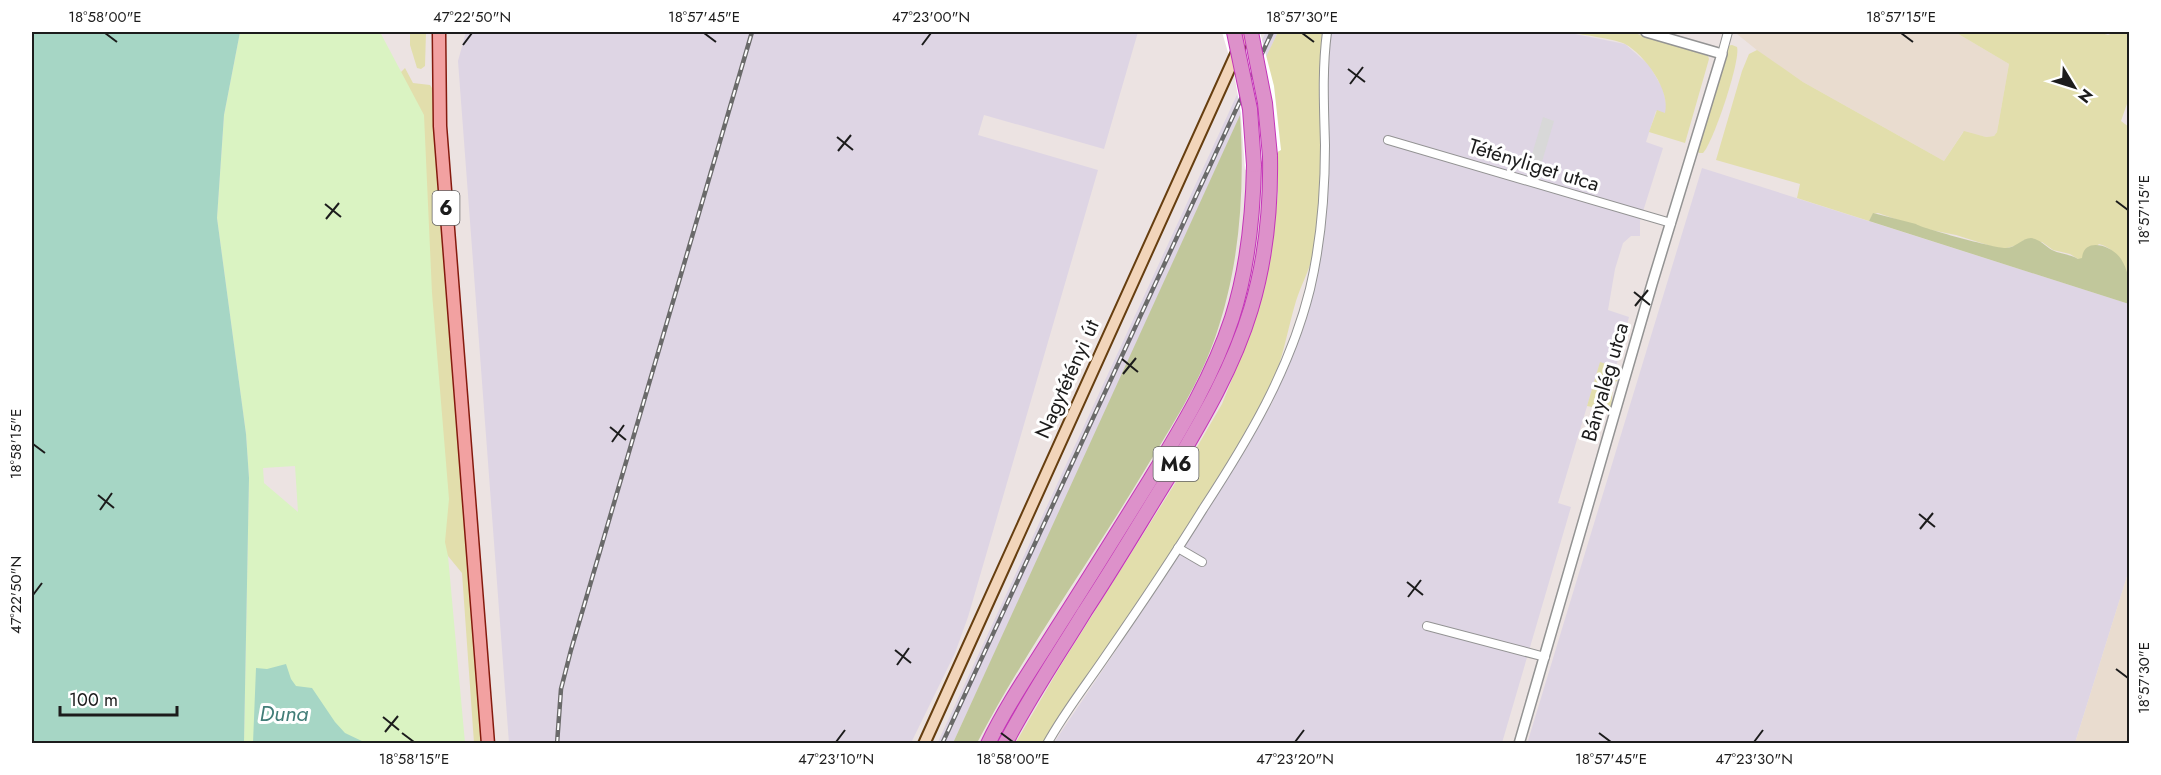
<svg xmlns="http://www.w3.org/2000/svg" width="2161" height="775" viewBox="0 0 2161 775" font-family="Jost,sans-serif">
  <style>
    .industrial { fill: #ded5e4 }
    .farmland { fill: #e9dccf }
    .grass { fill: #e2deac }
    .forest { fill: #c1c79b }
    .park { fill: #daf3c2; fill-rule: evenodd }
    .parking { fill: #d8d8d8 }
    .water { fill: #a6d6c5 }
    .pier { fill: #fff }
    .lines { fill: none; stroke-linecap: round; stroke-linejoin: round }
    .minor-casing { stroke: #939393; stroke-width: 10 }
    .tertiary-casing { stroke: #939393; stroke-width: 12 }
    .secondary-casing { stroke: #663e0f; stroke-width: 14 }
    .primary-casing { stroke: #851a0e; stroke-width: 15 }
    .motorway-casing { stroke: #c435b8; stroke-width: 16 }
    .minor { stroke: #fff; stroke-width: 8 }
    .tertiary { stroke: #fff; stroke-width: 9 }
    .secondary { stroke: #f2d5ba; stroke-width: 10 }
    .primary { stroke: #f2a1a1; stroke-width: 12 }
    .motorway { stroke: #dd91ca; stroke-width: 14 }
    .rail-casing { stroke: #6a6a6a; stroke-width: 4.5 }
    .rail { stroke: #fff; stroke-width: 2; stroke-dasharray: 7; stroke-linecap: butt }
    .motorway-bridge-casing { stroke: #c435b8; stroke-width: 16; stroke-linecap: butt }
    .motorway-bridge { stroke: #dd91ca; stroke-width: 14 }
    .ticks { fill: none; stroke: #1c1c1c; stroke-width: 2 }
    .labels { text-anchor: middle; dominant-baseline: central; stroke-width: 6; stroke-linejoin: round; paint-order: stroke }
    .shield { fill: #fff; stroke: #606060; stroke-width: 1.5 }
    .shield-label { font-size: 20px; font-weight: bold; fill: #1c1c1c }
    .street-label { font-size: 21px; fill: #1c1c1c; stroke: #fff }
    .water-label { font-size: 22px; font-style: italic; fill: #427d78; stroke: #fff }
    .neatline { fill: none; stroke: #1c1c1c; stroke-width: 2 }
    .ticks-label { font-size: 15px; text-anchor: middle; fill: #1c1c1c }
  </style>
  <rect width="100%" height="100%" fill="#ece3e2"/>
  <g class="industrial">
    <polygon points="466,32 1138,32 1104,149 984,115 978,135 1098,170 968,617 955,653 911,743 509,743 458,61"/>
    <polygon points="1266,32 1278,32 1057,518 953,743 937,744"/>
    <polygon points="1331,32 1565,32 1625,44 1649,65 1663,89 1667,108 1666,114 1656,111 1646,142 1663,148 1640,221 1640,236 1631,236 1623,243 1615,269 1608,310 1629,317 1616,367 1600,363 1558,503 1571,507 1502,743 1053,744 1164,579 1245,451 1271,405 1298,341 1318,267 1328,201 1327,67"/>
    <polygon points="1702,168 2129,304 2129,570 2075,743 1527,744"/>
  </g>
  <g class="farmland">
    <polygon points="1737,32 1955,32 2009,64 1997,132 1994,136 1986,137 1963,132 1944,161 1803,82 1763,55 1737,34"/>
    <polygon points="2129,570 2129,743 2075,743"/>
  </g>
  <g class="grass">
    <polygon points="410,32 426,32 425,66 421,69 417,68 410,45"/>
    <path d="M1278 32H1322C1317 106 1327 180 1313 253 1310 270 1301 285 1296 301 1289 324 1285 348 1277 371 1260 417 1229 459 1203 501 1152 583 1095 662 1043 743L1015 744 1061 665 1186 466 1222 404 1252 330 1264 288 1272 243 1278 194V127L1266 57Z"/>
    <path d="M1566 32H1631L1708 56 1709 59 1685 143 1649 132 1657 110 1665 113C1671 91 1645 55 1625 44 1616 39 1578 34 1566 32Z"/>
    <path d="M1955 32H2098L2108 35 2115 32H2129V98L2121 121 2129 127V278C2121 263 2117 249 2099 244L2082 259H2078L2070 254 2053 250 2042 242 2024 240 2018 245 2007 248H1997L1956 235 1921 228 1878 213 1873 214 1869 221 1797 198 1800 184 1716 160 1742 71 1749 54 1757 50 1803 82 1944 161 1964 131 1986 137 1994 136 1997 132 2009 64Z"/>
    <path d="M1732 45 1737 47C1741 60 1713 143 1703 153H1699L1695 147 1727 46Z"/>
    <polygon points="405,68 413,83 430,85 432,88 439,199 482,743 474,743 462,573 448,556 412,504 400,73"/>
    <polygon points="1600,362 1616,367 1618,380 1613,384 1611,411 1587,406"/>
  </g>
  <g class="forest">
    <path d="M1240 115C1245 190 1240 264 1216 335 1200 382 1172 426 1146 468 1091 560 1027 648 977 743H953Z"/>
    <path d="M1873 213 1916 224C1921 228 1998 249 2006 248 2016 248 2022 238 2031 238 2040 239 2045 246 2052 250 2060 254 2070 254 2078 259L2082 258C2084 236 2113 246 2121 259 2130 273 2130 288 2129 304L1869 221Z"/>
  </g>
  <path class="park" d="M240 32H380L424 115 432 293 449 499 445 542 448 556 465 743H244L249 478 246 434 217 218 224 115ZM295 466 298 512 264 483 263 468Z"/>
  <polygon class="parking" points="1543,117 1554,121 1539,172 1528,168"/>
  <g class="water">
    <polygon points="32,32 240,32 224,115 217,218 246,434 249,478 244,743 32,743"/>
    <polygon points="286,664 291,679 296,686 312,688 335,722 345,733 366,743 253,743 256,668 267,669"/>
  </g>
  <polygon class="pier" points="1222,32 1260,32 1274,86 1281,150 1245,170 1241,115 1234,73"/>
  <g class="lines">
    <g class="minor-casing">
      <g id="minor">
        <polyline points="1722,54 1728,32"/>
        <polyline points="1388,140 1671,223"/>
        <polyline points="1178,548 1202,562"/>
        <polyline points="1427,626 1545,657"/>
        <path d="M1047 744C1064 713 1086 685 1105 657 1139 608 1172 559 1203 509 1248 440 1290 370 1310 289 1321 242 1325 193 1325 145 1324 107 1322 70 1327 32"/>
      </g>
    </g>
    <g class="tertiary-casing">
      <polyline id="tertiary" points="1519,744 1652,284 1722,54 1646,32"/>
    </g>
    <g class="secondary-casing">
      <polyline id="secondary" points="924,744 1246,32"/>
    </g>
    <g class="primary-casing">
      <polyline id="primary" points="439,32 440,126 488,744"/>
    </g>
    <g class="motorway-casing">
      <g id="motorway">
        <path d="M988 744C1007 704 1033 667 1056 630 1088 580 1119 530 1150 480 1182 427 1213 376 1232 318 1248 268 1253 217 1254 165"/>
        <path d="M1005 744C1029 698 1058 655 1085 611 1114 567 1141 521 1169 476 1201 422 1233 369 1251 309 1266 259 1271 208 1270 156"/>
      </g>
    </g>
    <use href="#minor" class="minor"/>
    <use href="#tertiary" class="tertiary"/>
    <use href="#secondary" class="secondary"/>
    <use href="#primary" class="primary"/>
    <use href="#motorway" class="motorway"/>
    <g class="rail-casing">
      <g id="rail">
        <polyline points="557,744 561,689 571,650 752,32"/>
        <polyline points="942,744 1272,32"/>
      </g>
    </g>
    <use href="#rail" class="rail"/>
    <g class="motorway-bridge-casing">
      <g id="motorway-bridge">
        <polyline points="1234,32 1250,109 1254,165"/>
        <polyline points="1251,32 1265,103 1270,156"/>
      </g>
    </g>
    <use href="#motorway-bridge" class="motorway-bridge"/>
  </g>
  <path class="ticks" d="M105 33 117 42M704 33 716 42M1302 33 1314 42M1901 33 1913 42M463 45 472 33M922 45 931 33M1348 69 1365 82M1350 84 1363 67M837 137 853 150M838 151 851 135M2116 201 2128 210M325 204 341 217M326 219 339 203M1634 292 1650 305M1635 306 1648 290M1122 359 1138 372M1123 374 1136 358M610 427 626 440M612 442 624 425M33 444 45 453M98 495 114 508M100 510 112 493M1919 514 1935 527M1920 529 1933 513M1407 582 1423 595M33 595 42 583M1408 597 1421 580M895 650 911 663M897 665 909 648M2116 669 2128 678M383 717 399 730M385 732 398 716M402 733 414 742M1001 733 1013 742M1599 733 1611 742M836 742 845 730M1295 742 1304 730M1754 742 1763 730"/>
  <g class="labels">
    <g class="shield">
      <rect x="432.5" y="191" width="27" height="34" rx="4.5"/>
      <rect x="1153.5" y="447" width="45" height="34" rx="4.5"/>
    </g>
    <g class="shield-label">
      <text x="446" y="208">6</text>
      <text x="1176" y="464">M6</text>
    </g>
    <g class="street-label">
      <text transform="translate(1534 165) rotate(17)">Tétényliget utca</text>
      <text transform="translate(1067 379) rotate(-66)">Nagytétényi út</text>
      <text transform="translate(1605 382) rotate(-74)">Bányalég utca</text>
    </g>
    <g class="water-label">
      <text x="284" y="713">Duna</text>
    </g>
  </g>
  <rect width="2161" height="775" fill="none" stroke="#ffffff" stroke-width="66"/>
  <g transform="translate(2074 87) rotate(128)" stroke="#ffffff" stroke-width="4.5" paint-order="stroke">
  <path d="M0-4.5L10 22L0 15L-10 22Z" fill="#1c1c1c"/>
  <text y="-9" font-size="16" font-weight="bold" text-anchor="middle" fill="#1c1c1c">N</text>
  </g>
  <path d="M60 706v9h117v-9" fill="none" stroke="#1c1c1c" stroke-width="3"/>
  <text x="69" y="706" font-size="18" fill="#1c1c1c" stroke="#ffffff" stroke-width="4.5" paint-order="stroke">100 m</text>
  <rect x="33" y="33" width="2095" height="709" class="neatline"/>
  <g class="ticks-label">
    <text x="105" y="22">18°58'00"E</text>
    <text x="472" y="22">47°22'50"N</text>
    <text x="704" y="22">18°57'45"E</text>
    <text x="931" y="22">47°23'00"N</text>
    <text x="1302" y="22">18°57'30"E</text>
    <text x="1901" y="22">18°57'15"E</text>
    <text transform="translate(2144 210) rotate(-90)" y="5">18°57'15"E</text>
    <text transform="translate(16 444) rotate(-90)" y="5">18°58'15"E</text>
    <text transform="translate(16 595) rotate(-90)" y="5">47°22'50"N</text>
    <text transform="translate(2144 678) rotate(-90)" y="5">18°57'30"E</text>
    <text x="414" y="764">18°58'15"E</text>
    <text x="836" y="764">47°23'10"N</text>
    <text x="1013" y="764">18°58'00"E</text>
    <text x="1295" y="764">47°23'20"N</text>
    <text x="1611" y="764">18°57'45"E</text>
    <text x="1754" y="764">47°23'30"N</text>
  </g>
</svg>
